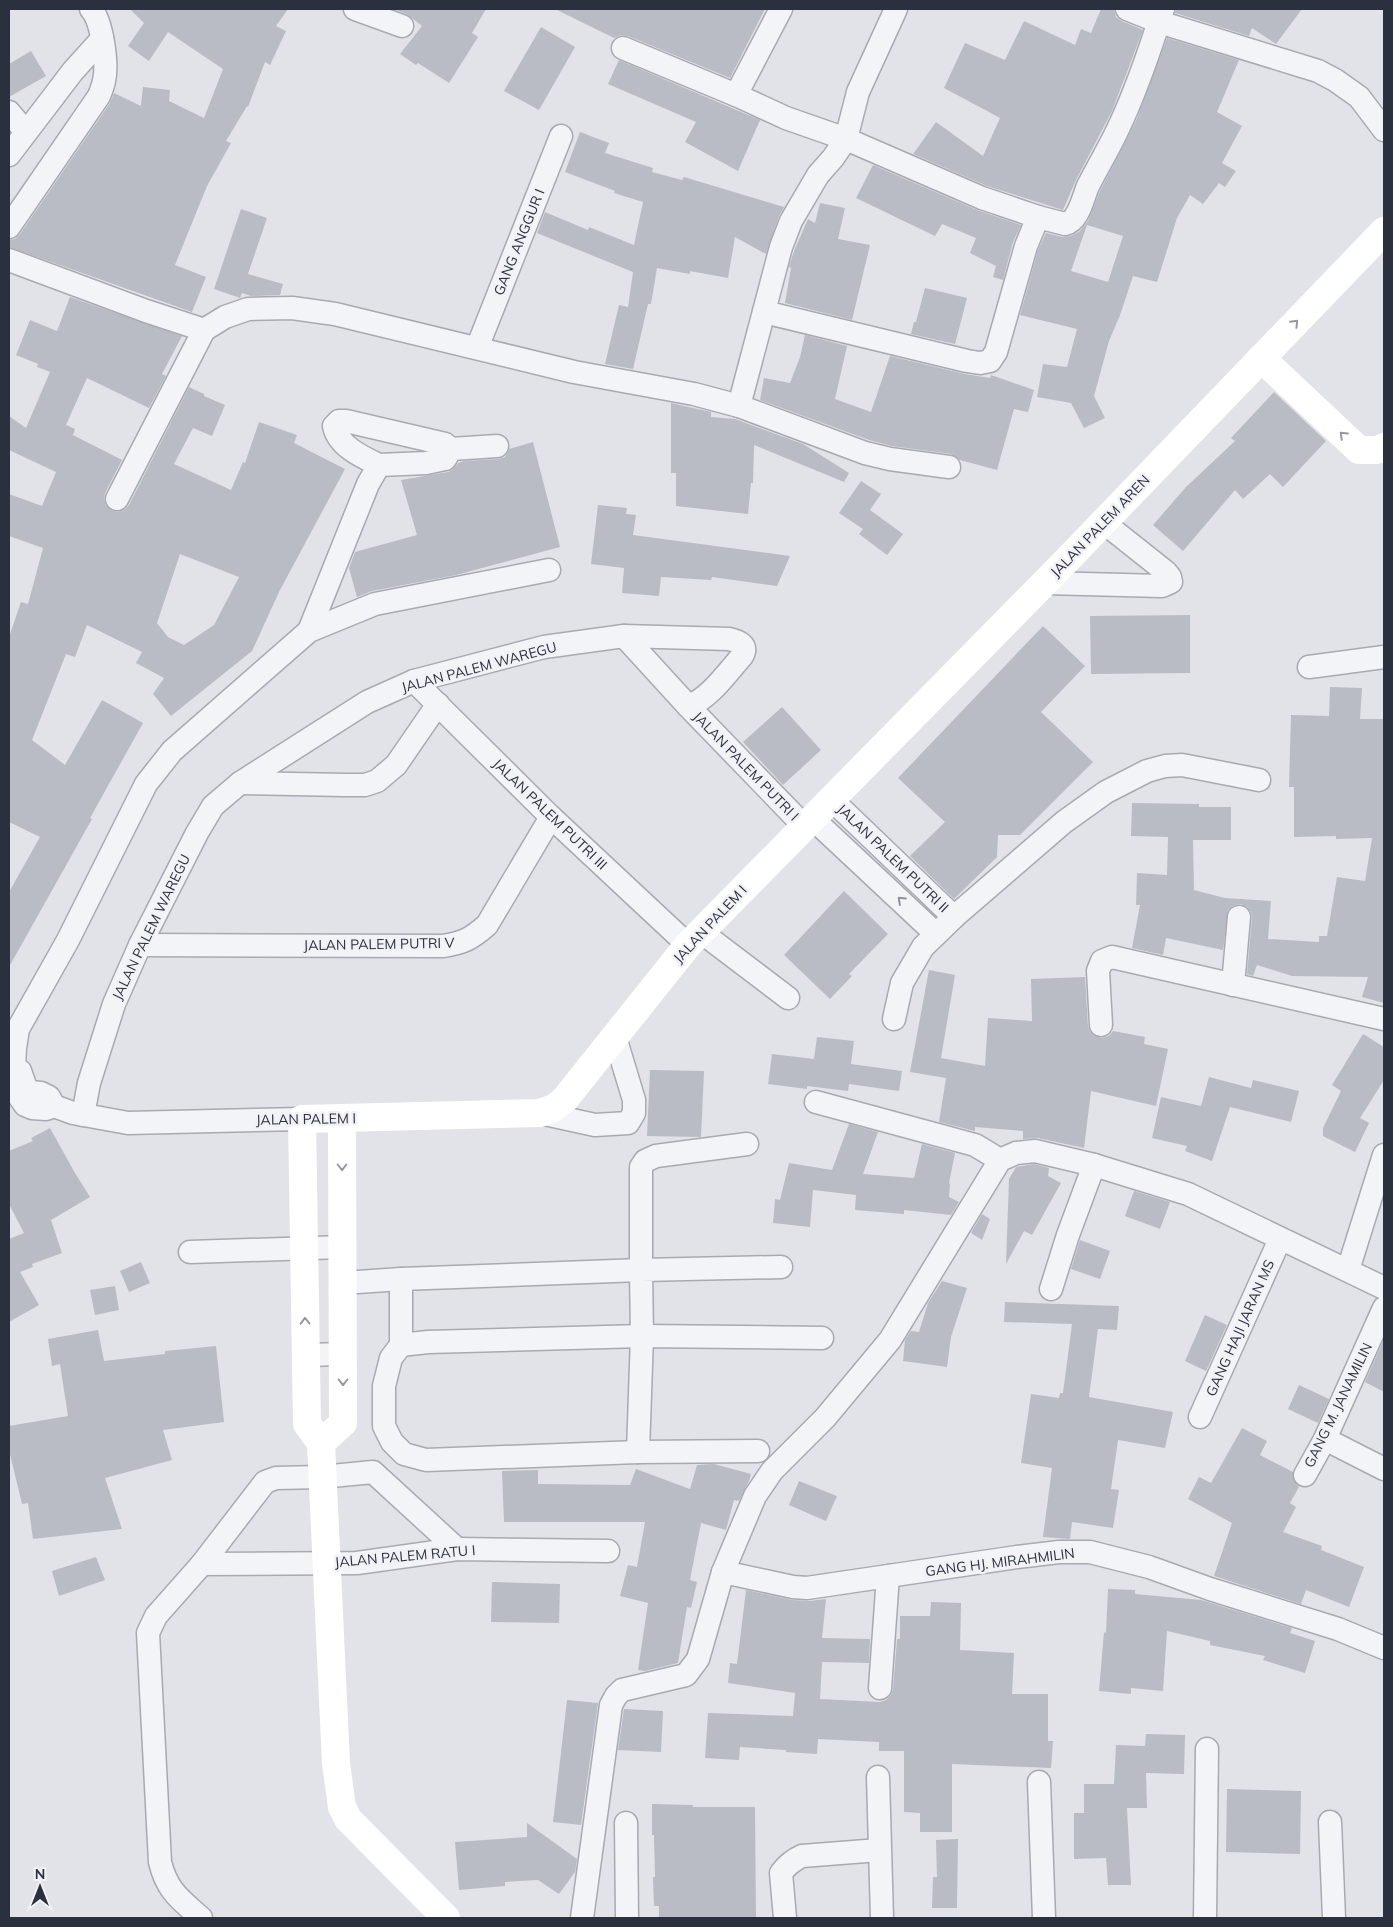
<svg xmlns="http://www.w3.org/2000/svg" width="1393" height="1927" viewBox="0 0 1393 1927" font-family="Mulish,sans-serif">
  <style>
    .building { fill: #b9bcc4; fill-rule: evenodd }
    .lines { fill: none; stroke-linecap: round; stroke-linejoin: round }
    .street-casing { stroke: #a7aab2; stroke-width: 25 }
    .street { stroke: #f3f4f7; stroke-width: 22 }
    .secondary { stroke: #fff; stroke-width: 28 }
    .oneway { stroke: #95989e }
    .oneway2 { stroke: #8f929a }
    .labels { text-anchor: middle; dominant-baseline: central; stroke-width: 5; stroke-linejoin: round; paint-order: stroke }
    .street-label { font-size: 14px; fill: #2b303e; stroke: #f0f2f6 }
  </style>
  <rect width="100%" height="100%" fill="#e1e3e8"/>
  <g class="building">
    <polygon points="130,9 288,9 276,26 286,31 270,65 265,62 248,107 247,106 226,141 231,143 207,186 175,265 206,277 192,312 9,247 9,240 15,239 20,234 110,103 114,93 141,106 143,87 170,90 169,101 204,118 223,69 168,32 149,61 128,46 144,23"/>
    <polygon points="393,9 486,9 472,33 478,37 449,83 418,63 416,65 400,54 422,26 407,14"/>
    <polygon points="555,9 765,9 730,78 628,36 621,35 614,38"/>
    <polygon points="1101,9 1114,9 1116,17 1122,21 1143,30 1112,111 1076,180 1063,210 987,186 913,154 936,122 983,156 1000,118 944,88 965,43 1005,60 1024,21 1075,45 1081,29 1091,33"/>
    <polygon points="1176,9 1302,9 1276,44 1252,28 1249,36 1175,13"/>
    <polygon points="541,27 575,47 539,110 504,91"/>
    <path d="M1167 38 1239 60 1217 112 1242 126 1222 163 1236 171 1225 187 1219 183 1203 204 1190 195 1177 218 1157 282 1133 276 1120 315 1109 341 1094 396 1105 418 1084 428 1071 403 1037 397 1043 364 1067 367 1077 329 1020 315 1038 250 1046 233 1062 237 1070 236 1079 232 1088 221 1100 191 1136 121ZM1087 225 1123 236 1108 282 1071 271Z"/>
    <polygon points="31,51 46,76 9,97 9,64"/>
    <polygon points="619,60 760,120 738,171 685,142 696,122 608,84"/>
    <polygon points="580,132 609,143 605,153 653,168 652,172 682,180 684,177 784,207 786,204 779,216 766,254 735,237 728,278 690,271 690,274 657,268 651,304 648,304 633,369 605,364 619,305 628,307 633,272 537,233 545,212 588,230 589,227 634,245 643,202 614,193 615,191 565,172"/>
    <polygon points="873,165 977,210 1021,225 1013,242 1003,280 993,277 996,266 970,253 976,238 942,224 935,236 856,198"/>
    <polygon points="820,203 845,208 838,239 870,245 852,320 785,303 791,268 789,267 794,251 808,219 815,223"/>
    <polygon points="241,209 267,218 248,274 283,284 280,295 251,296 242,293 240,298 214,289"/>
    <polygon points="925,288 967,298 955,344 911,334 914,322 916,322"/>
    <path d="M70 297 182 336 162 374 166 376 149 408 87 378 66 425 75 429 73 435 122 460 105 493 104 499 106 506 111 510 118 512 124 510 129 505 189 387 204 394V396L225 405 212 436 193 428 174 464 231 490 243 462 245 463 259 422 297 435 294 443 345 469 279 592 252 651 171 716 153 694 164 678 136 663 142 652 87 625 75 657 66 654 32 740 65 765 102 700 143 723 90 818 92 819 9 967V892L40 837 9 822V637L21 602 28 604 43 548 9 536V494L42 506 56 472 9 450V416L26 428 50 372 37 367 38 364 16 355 30 320 57 331ZM180 554 239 577 214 625 184 645 168 637 157 623Z"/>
    <polygon points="805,335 847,346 835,399 871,412 890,356 965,374 990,378 991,375 1034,390 1028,412 1014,409 997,470 960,460 951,454 892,446 869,440 760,400 764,378 790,383 800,357"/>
    <polygon points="1274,392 1326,441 1283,487 1270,474 1243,499 1235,490 1183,551 1153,525 1186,487 1235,441 1231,438"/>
    <polygon points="671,403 711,412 711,417 735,419 803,444 849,473 844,482 754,445 753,483 751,483 748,514 676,506 676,473 671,473"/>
    <polygon points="533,442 560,547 456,575 372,591 357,597 349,568 355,552 417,535 401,480 448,472 453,469 458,463 464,461 498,459 505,457 509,449"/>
    <polygon points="861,481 881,494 870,510 903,534 887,555 859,534 863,529 839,513"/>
    <polygon points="598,505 627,508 626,514 636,515 633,535 790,556 777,586 712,577 711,580 661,577 659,596 622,593 624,568 591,564"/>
    <polygon points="1190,615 1190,673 1091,674 1090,616"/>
    <polygon points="1043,626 1085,666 1041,712 1093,762 1020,835 998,835 997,857 954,899 910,856 945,822 898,778"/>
    <polygon points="1330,687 1362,688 1360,719 1384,719 1384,1003 1362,997 1368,977 1292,976 1257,965 1253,976 1247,974 1252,918 1251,912 1247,907 1241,904 1234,905 1228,910 1223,950 1166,938 1163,955 1132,948 1140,905 1136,905 1137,873 1167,875 1168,837 1131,836 1132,803 1199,804 1199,807 1231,807 1231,840 1193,840 1194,890 1225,898 1271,901 1268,939 1319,942 1319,936 1327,936 1337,877 1365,881 1372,838 1336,839 1336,836 1294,837 1294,787 1289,787 1291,715 1329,716"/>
    <polygon points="782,707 821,750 783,785 743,742"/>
    <polygon points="844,891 888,934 849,974 852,976 830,999 784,955"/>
    <polygon points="929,970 955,975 941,1058 985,1066 988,1018 1032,1021 1031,979 1085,977 1088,1026 1090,1032 1095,1036 1102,1038 1109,1036 1113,1031 1145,1037 1144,1044 1168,1049 1156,1106 1091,1091 1084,1148 1038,1138 1023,1139 1023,1131 975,1127 975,1131 939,1122 946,1078 910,1072"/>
    <polygon points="1363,1034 1384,1047 1384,1080 1360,1118 1369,1123 1355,1152 1323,1136 1323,1128 1341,1091 1332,1085"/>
    <polygon points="817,1037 854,1041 851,1064 902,1071 899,1091 849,1084 848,1091 807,1086 807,1089 768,1084 772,1054 814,1059"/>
    <polygon points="650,1070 704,1071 701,1137 647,1136"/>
    <polygon points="1209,1077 1251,1088 1253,1080 1299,1091 1291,1122 1230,1107 1212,1161 1185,1151 1187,1146 1152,1138 1161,1097 1201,1106"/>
    <polygon points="849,1124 878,1132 863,1174 914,1178 922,1144 955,1153 949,1183 950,1184 949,1197 959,1202 951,1215 904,1210 904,1214 855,1210 856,1195 813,1190 810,1227 773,1223 775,1199 780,1200 789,1163 832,1170"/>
    <polygon points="50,1128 75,1173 90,1197 51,1220 62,1253 32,1264 33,1267 20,1272 39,1305 9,1322 9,1239 24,1233 9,1204 9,1151 33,1141 31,1138"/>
    <polygon points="1034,1164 1049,1168 1048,1176 1061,1183 1032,1235 1024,1231 1006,1264 1009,1179 1016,1167"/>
    <polygon points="1134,1191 1170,1202 1160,1229 1125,1216"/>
    <polygon points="982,1214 990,1219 982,1240 971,1233"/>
    <polygon points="1080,1240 1110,1251 1100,1279 1071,1269"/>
    <polygon points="141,1262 150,1283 129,1292 120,1271"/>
    <polygon points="942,1281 967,1288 951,1337 947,1367 903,1361 905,1340 911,1331 919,1332 928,1303"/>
    <polygon points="115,1286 119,1310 95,1315 90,1290"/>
    <polygon points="1005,1302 1119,1306 1117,1330 1098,1329 1089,1397 1173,1412 1165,1448 1118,1440 1111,1489 1119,1490 1113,1528 1072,1522 1070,1539 1043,1537 1052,1468 1021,1463 1031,1394 1059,1398 1060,1393 1063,1393 1072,1324 1004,1322"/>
    <polygon points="1205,1315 1227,1325 1206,1371 1185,1361"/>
    <polygon points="98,1330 104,1361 165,1354 165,1351 216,1346 224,1422 163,1430 172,1460 105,1478 122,1529 33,1539 28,1503 22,1504 9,1450 9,1426 68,1416 60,1364 52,1366 48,1339"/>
    <polygon points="1384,1339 1384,1392 1365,1382"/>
    <polygon points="1299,1385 1329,1399 1318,1423 1288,1409"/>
    <polygon points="1242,1428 1267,1441 1260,1455 1293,1472 1294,1481 1299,1487 1290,1503 1296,1507 1283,1532 1322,1546 1321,1550 1364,1567 1349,1607 1306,1590 1301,1604 1214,1576 1232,1523 1188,1499 1199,1477 1211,1483"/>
    <polygon points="714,1464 751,1474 749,1481 739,1501 734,1500 726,1530 701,1523 690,1580 697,1582 691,1608 687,1607 678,1663 645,1671 638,1670 648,1603 620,1596 628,1565 637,1567 645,1522 504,1522 502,1471 538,1470 538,1484 630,1485 636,1469 690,1489 697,1465"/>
    <polygon points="799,1481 837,1496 826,1521 789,1505"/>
    <polygon points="96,1557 105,1580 59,1596 52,1571"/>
    <polygon points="492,1582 560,1584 559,1623 491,1622"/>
    <polygon points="1108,1589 1135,1590 1135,1594 1201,1600 1292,1628 1290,1633 1315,1641 1305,1673 1263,1660 1265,1656 1210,1645 1210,1641 1167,1631 1163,1691 1131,1688 1131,1694 1099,1691 1104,1632 1106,1633"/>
    <polygon points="746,1590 792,1600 809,1601 826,1599 822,1638 870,1639 869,1663 822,1662 820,1699 880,1702 886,1700 891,1695 893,1689 897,1639 900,1639 900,1616 930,1616 931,1602 961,1603 960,1650 1014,1653 1012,1694 1048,1694 1048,1741 1053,1741 1051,1768 952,1764 952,1832 920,1832 920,1813 904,1812 904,1751 879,1751 879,1742 818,1739 817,1754 786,1752 786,1750 740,1747 739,1760 705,1758 708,1713 793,1716 795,1693 728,1683 730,1663 737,1664"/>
    <polygon points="567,1700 598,1703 581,1825 553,1822"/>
    <polygon points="624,1709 663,1711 661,1752 618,1750"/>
    <polygon points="1146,1734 1185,1735 1184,1774 1146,1773 1147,1808 1127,1808 1131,1885 1108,1885 1106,1858 1074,1859 1074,1813 1084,1813 1084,1784 1114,1784 1116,1745 1145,1746"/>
    <polygon points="1227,1789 1301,1791 1300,1854 1226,1852"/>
    <polygon points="652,1804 693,1805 693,1807 755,1807 756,1918 659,1918 659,1906 654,1906 653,1877 655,1877 654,1835 652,1835"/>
    <polygon points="527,1823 577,1859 575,1872 559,1894 538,1880 505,1882 505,1886 459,1890 455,1842 527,1837"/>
    <polygon points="958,1839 957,1908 932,1908 933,1877 937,1877 936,1840"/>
  </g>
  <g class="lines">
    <g class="street-casing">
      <g id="street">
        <polyline points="355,9 402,26"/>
        <path d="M896 9 858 92 846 139 982 198 1038 217 1065 224C1079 221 1083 197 1088 186 1097 168 1108 150 1117 131 1136 92 1150 50 1163 9"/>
        <polyline points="1127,9 1159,22 1318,71 1335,80 1359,97 1384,130"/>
        <polyline points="623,48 736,95 786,118 846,139 833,158 818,175 791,221 781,247 739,406"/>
        <polyline points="736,95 781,9"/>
        <polyline points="9,112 26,132"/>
        <polyline points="9,155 73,71 102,39"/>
        <path d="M9 227 99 96C101 91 103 86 104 81 108 64 102 21 91 9"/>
        <polyline points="9,260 146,311 204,330 225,317 248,309 292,308 335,314 574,372 694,394 739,406 865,453 890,459 949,467"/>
        <polyline points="764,312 967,361 980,363 990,361 996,352 1026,246 1038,217"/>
        <polyline points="477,348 561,136"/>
        <polyline points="379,465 426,463 445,459 451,449 497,446"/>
        <polyline points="117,499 204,330"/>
        <polyline points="1045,583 1162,586 1171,582 1170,577 1166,572 1103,522"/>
        <path d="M309 631 368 484 379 465C362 457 338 446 334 426L339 421H346L445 444 451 449"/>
        <polyline points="624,636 688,706 804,826"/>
        <polyline points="1309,667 1384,657"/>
        <polyline points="414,681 551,817 688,945"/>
        <polyline points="240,783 345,785 365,785 377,781 396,765 438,704"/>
        <polyline points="831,799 954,917"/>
        <polyline points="812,818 936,934"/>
        <polyline points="701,932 788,998"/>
        <path d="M140 945 443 946C463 943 471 939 487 925L551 817"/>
        <polyline points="1233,985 1239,917"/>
        <polyline points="894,1019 902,983 923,947 954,917 1064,822 1106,792 1147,771 1165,766 1182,765 1259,780"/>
        <polyline points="1101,1025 1098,971 1102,961 1112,957 1384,1019"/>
        <polyline points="20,1071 26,1088 31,1092 41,1093 49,1097 54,1106 73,1113 128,1123 302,1119"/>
        <polyline points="816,1102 975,1145 1000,1160"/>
        <polyline points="54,1106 46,1109 32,1108 25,1105 16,1092 13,1083 15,1048 18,1029 68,940 146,784 172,751 309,631 375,604 549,570"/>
        <polyline points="540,1113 595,1125 628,1123 634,1113 634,1100 615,1037"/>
        <path d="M83 1115 89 1083 114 1004 140 945 197 833 213 806 240 783 367 702 414 681 544 647 624 636 729 639C738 641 749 645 742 656 728 672 708 700 688 706"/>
        <polyline points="190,1252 342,1247"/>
        <polyline points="1348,1270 1384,1155"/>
        <polyline points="401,1279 401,1345"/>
        <polyline points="343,1283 401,1279 641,1270 641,1167 645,1161 656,1156 747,1144"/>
        <polyline points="1051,1289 1068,1235 1094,1165"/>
        <polyline points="305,1355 343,1354"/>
        <polyline points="1200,1417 1280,1239"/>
        <polyline points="1325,1439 1384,1469"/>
        <polyline points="758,1451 638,1452 642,1336 641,1270 781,1267"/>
        <polyline points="638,1452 426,1460 404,1454 392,1442 384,1426 384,1386 391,1358 401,1345 428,1342 642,1336 822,1338"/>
        <polyline points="1305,1475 1325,1439 1384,1308"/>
        <polyline points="202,1564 357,1563 457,1549 608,1551"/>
        <polyline points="723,1572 793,1587 807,1588 1017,1557 1059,1552 1090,1552 1149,1567 1210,1589 1338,1629 1384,1648"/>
        <polyline points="880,1688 888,1576"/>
        <polyline points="878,1777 882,1918"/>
        <polyline points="1039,1782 1044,1918"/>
        <polyline points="1330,1822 1334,1918"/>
        <polyline points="626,1823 627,1918"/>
        <path d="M201 1918C180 1899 167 1891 160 1862L148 1633 156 1616 202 1564 265 1482 276 1478 321 1477 373 1472 457 1549"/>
        <polyline points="582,1918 611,1705 616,1696 622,1690 686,1675 698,1659 723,1572 755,1496 772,1471 825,1418 890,1340 1000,1160 1016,1153 1035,1151 1094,1165 1188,1194 1384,1288"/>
        <path d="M785 1918 781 1873C787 1865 793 1860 802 1856L879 1850"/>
        <polyline points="1205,1918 1207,1749"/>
      </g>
    </g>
    <use href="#street" class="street"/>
    <g class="secondary">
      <polyline points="1261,358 1359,450 1377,450 1384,447"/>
      <polyline points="342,1119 343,1423 321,1443 307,1424 302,1119 540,1113 554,1108 565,1099 688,945 1069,558 1384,231"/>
      <polyline points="321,1443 336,1763 342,1807 348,1819 446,1918"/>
    </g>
  </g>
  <defs><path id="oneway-chevron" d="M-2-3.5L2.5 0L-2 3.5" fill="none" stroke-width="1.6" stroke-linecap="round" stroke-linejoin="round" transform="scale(1.25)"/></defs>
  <g class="oneway">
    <use href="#oneway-chevron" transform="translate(1295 323) rotate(-46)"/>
    <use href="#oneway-chevron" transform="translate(1343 435) rotate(-136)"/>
    <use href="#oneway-chevron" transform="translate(342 1167) rotate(90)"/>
    <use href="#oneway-chevron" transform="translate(305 1321) rotate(-91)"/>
    <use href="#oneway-chevron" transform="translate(343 1382) rotate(90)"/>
  </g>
  <use class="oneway2" href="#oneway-chevron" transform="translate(901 900) rotate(-137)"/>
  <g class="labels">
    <g class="street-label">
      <text transform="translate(519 242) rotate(-68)">GANG ANGGUR I</text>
      <text transform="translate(1100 526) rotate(-46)">JALAN PALEM AREN</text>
      <text transform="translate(479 667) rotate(-15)">JALAN PALEM WAREGU</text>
      <text transform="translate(746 766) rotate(46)">JALAN PALEM PUTRI I</text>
      <text transform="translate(550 814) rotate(44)">JALAN PALEM PUTRI III</text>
      <text transform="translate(893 858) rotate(44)">JALAN PALEM PUTRI II</text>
      <text transform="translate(710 924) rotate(-47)">JALAN PALEM I</text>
      <text transform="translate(151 927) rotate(-64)">JALAN PALEM WAREGU</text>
      <text transform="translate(379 944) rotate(-1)">JALAN PALEM PUTRI V</text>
      <text transform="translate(306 1119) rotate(-1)">JALAN PALEM I</text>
      <text transform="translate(1240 1328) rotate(-66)">GANG HAJI JARAN MS</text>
      <text transform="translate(1338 1405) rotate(-64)">GANG M. JANAMILIN</text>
      <text transform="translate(405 1556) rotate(-5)">JALAN PALEM RATU I</text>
      <text transform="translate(1000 1562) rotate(-7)">GANG HJ. MIRAHMILIN</text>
    </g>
  </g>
  <rect width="1393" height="1927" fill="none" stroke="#2b303e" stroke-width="20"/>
  <g transform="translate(40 1887)" stroke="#f0f2f6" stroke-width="4" paint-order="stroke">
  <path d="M0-4L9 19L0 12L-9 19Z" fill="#2b303e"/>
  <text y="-8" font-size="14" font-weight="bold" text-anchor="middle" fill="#2b303e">N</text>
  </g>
</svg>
